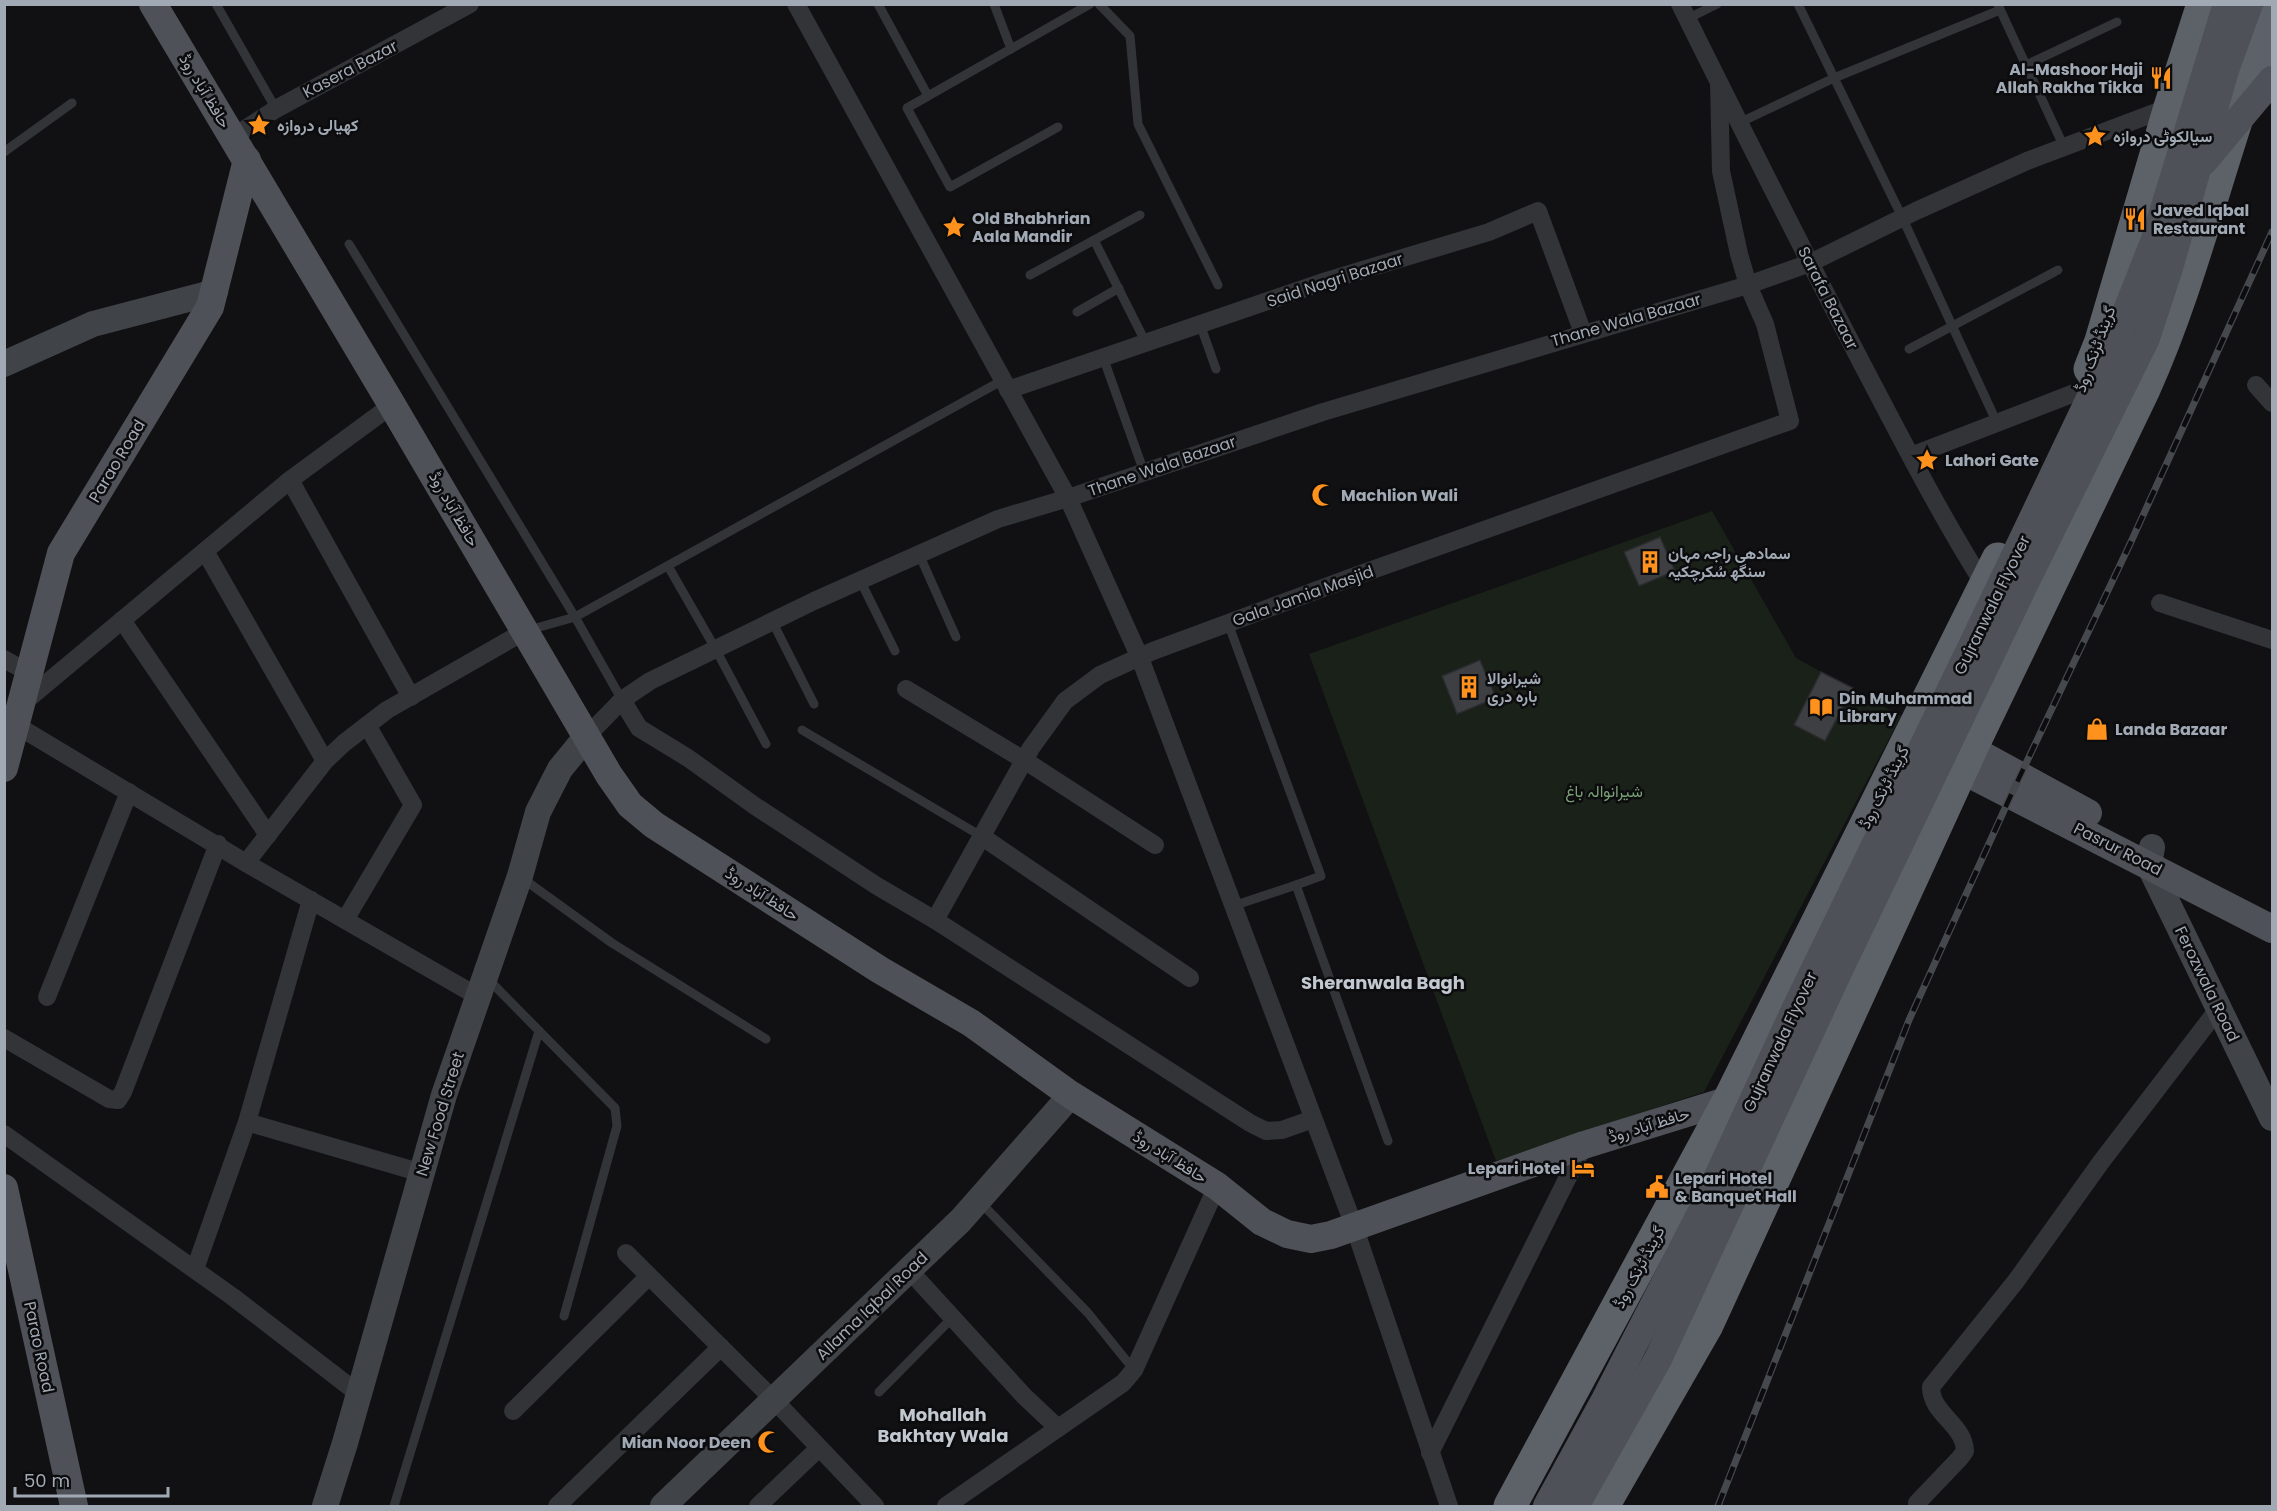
<svg xmlns="http://www.w3.org/2000/svg" width="2277" height="1511" viewBox="0 0 2277 1511" font-family="Poppins,Vazirmatn,sans-serif">
  <style>
    .green { fill: #192119 }
    .building { fill: #3d3f43; stroke: #2b2b2f; stroke-width: 1.5 }
    .lines { fill: none; stroke-linecap: round; stroke-linejoin: round }
    .lane { stroke: #323438; stroke-width: 9 }
    .street { stroke: #323438; stroke-width: 18 }
    .secondary { stroke: #404348; stroke-width: 26 }
    .primary { stroke: #4e5157; stroke-width: 28 }
    .highway { stroke: #5d6269; stroke-width: 33 }
    .rail-casing { stroke: #45484d; stroke-width: 7 }
    .rail { stroke: #0c0c0e; stroke-width: 4.5; stroke-dasharray: 14; stroke-linecap: butt }
    .primary-bridge { stroke: #4e5157; stroke-width: 28 }
    .labels { text-anchor: middle; dominant-baseline: central; stroke-width: 5; stroke-linejoin: round; paint-order: stroke }
    .street-label { font-size: 16px; fill: #a1aab4; stroke: #0c0c0e }
    .poi-label { font-size: 16px; font-weight: bold; fill: #a1aab4; stroke: #0c0c0e; text-anchor: start }
    .park-label { font-size: 16px; fill: #7aa176; stroke: #0c0c0e }
    .neighbourhood-label { font-size: 18px; font-weight: bold; fill: #c2c8d0; stroke: #0c0c0e }
  </style>
  <rect width="100%" height="100%" fill="#111113"/>
  <polygon class="green" points="1712,511 1796,658 1901,716 1704,1092 1496,1161 1309,654"/>
  <g class="building">
    <polygon points="1660,537 1675,571 1639,586 1624,552"/>
    <polygon points="1480,660 1496,698 1457,714 1442,676"/>
    <polygon points="1821,672 1853,688 1825,741 1794,725"/>
  </g>
  <g class="lines">
    <g class="lane">
      <polyline points="216,4 276,109"/>
      <polyline points="878,4 928,96"/>
      <polyline points="994,4 1011,49"/>
      <polyline points="1099,4 1130,36 1138,124 1218,285"/>
      <polyline points="1798,4 1902,217 1997,423"/>
      <polyline points="1998,5 2064,147"/>
      <polyline points="1687,19 1717,4"/>
      <polyline points="2026,65 2117,22"/>
      <polyline points="1739,123 1834,78 2000,10"/>
      <polyline points="1058,127 950,187 907,108 1090,4"/>
      <polyline points="4,152 72,103"/>
      <polyline points="1094,240 1146,343"/>
      <polyline points="349,244 575,617 622,700"/>
      <polyline points="1030,275 1140,215"/>
      <polyline points="1077,312 1119,288"/>
      <polyline points="1200,324 1216,369"/>
      <polyline points="1909,349 2058,270"/>
      <polyline points="1103,357 1144,472"/>
      <polyline points="919,554 956,637"/>
      <polyline points="668,566 715,648 766,744"/>
      <polyline points="860,580 895,651"/>
      <polyline points="772,621 814,704"/>
      <polyline points="1228,623 1321,876 1296,885 1388,1141"/>
      <polyline points="529,630 575,617 1003,380"/>
      <polyline points="802,730 981,836"/>
      <polyline points="522,878 612,943 766,1039"/>
      <polyline points="1233,906 1296,885"/>
      <polyline points="488,979 615,1108 617,1126 564,1316"/>
      <polyline points="979,1201 1088,1313 1134,1370"/>
      <polyline points="879,1392 952,1318"/>
      <polyline points="394,1506 539,1031"/>
    </g>
    <g class="street">
      <polyline points="796,4 1068,498 1140,658 1354,1226 1449,1506"/>
      <path d="M1680 4C1739 123 1799 242 1860 360 1900 436 1939 513 1985 586L1989 588"/>
      <polyline points="233,137 276,109 470,4"/>
      <polyline points="2256,385 2272,403"/>
      <polyline points="1008,390 1326,281 1489,232 1538,211 1583,333"/>
      <polyline points="1911,456 2082,390"/>
      <polyline points="290,480 411,697"/>
      <polyline points="205,551 325,761"/>
      <polyline points="2160,603 2272,640"/>
      <polyline points="122,620 268,835"/>
      <polyline points="4,659 29,673"/>
      <polyline points="906,689 1024,760 1155,845"/>
      <polyline points="622,700 639,728 688,758 755,806 877,886 935,920 1250,1123 1266,1131 1282,1130 1313,1119"/>
      <polyline points="23,703 290,480 392,405"/>
      <polyline points="16,725 246,863 477,996"/>
      <polyline points="587,736 622,700 650,681 814,601 998,519 1068,498 1323,412 1748,285 1810,263 1916,211 2027,161 2170,107"/>
      <polyline points="981,836 1190,978"/>
      <polyline points="246,863 325,761 344,743 387,710 525,631"/>
      <polyline points="345,920 413,805 367,725"/>
      <polyline points="935,920 1031,748 1065,701 1100,675 1153,651 1358,575 1790,421 1765,324 1748,285 1739,254 1721,171 1719,83"/>
      <polyline points="47,997 129,792"/>
      <polyline points="4,1038 109,1099 118,1100 123,1092 218,844"/>
      <polyline points="247,1122 422,1173"/>
      <polyline points="4,1134 233,1297 359,1394"/>
      <polyline points="626,1253 774,1400 875,1506"/>
      <polyline points="195,1269 247,1122 311,900"/>
      <polyline points="909,1270 1024,1396 1058,1428"/>
      <polyline points="513,1411 649,1276"/>
      <polyline points="1430,1453 1584,1145"/>
      <path d="M1917 1503 1960 1458 1965 1451C1964 1424 1931 1414 1931 1387L2016 1281 2101 1162 2219 1008"/>
      <polyline points="557,1506 721,1347"/>
      <polyline points="758,1506 819,1448"/>
      <polyline points="946,1506 1123,1383 1134,1370 1217,1186"/>
    </g>
    <g class="secondary">
      <polyline points="4,364 93,324 215,292"/>
      <polyline points="2152,847 2149,865 2272,1118"/>
      <polyline points="325,1506 345,1443 444,1095 520,876 538,812 560,769 587,736"/>
      <polyline points="663,1506 961,1220 1071,1095"/>
    </g>
    <g class="primary">
      <polyline points="153,4 392,405 609,775 630,805 654,825 880,970 971,1023 1071,1095 1217,1186 1262,1222 1287,1234 1311,1239 1331,1235 1584,1145 1729,1100"/>
      <polyline points="1971,749 2088,813"/>
      <polyline points="4,768 61,553 210,307 247,160"/>
      <polyline points="1962,770 2272,929"/>
      <polyline points="4,1188 74,1506"/>
    </g>
    <g class="highway">
      <polyline points="2090,369 2101,341 2170,107 2203,4"/>
      <polyline points="1510,1506 1729,1100 1998,559"/>
      <path d="M1603 1506 1707 1325 1971 749 2144 389C2188 291 2213 186 2248 85 2255 63 2264 42 2272 20"/>
    </g>
    <g class="rail-casing">
      <polyline id="rail" points="1718,1506 1909,1020 2011,795 2130,544 2272,232"/>
    </g>
    <use href="#rail" class="rail"/>
    <g class="primary-bridge">
      <polyline points="2204,161 2272,80"/>
      <polyline points="1547,1506 1605,1400 1702,1211 1796,1008 1970,650 2104,369 2154,242 2227,4"/>
      <polyline points="1575,1506 1658,1359 1839,970 2023,587 2146,338 2169,268 2225,70 2249,4"/>
    </g>
  </g>
  <defs>
    <g id="restaurant-bare" transform="scale(1.8)"><path d="M-5-6h1v4h1v-4h1v4h1v-4h1v5L-1.5 .5V6h-2V.5L-5-1ZM5-6V6H3V1.5H1.5Q1.5-4 5-6Z" fill="#ff921d" stroke="#0c0c0e" stroke-width="2.5" paint-order="stroke"/></g>
    <g id="sight-bare" transform="scale(1.8)"><path d="M0-6L1.8-2.2L6-1.7L2.9 1.2L3.7 5.4L0 3.3L-3.7 5.4L-2.9 1.2L-6-1.7L-1.8-2.2Z" fill="#ff921d" stroke="#0c0c0e" stroke-width="2.5" paint-order="stroke"/></g>
    <g id="mosque-bare" transform="scale(1.8)"><path d="M3.5-4.9A6 6 0 1 0 3.5 4.9A5 5 0 1 1 3.5-4.9Z" fill="#ff921d" stroke="#0c0c0e" stroke-width="2.5" paint-order="stroke"/></g>
    <g id="building-bare" transform="scale(1.8)"><path d="M-4-6H4V6H1V3H-1V6H-4ZM-2.5-4.3h1.7v1.8h-1.7ZM.8-4.3h1.7v1.8H.8ZM-2.5-1h1.7V.8h-1.7ZM.8-1h1.7V.8H.8Z" fill="#ff921d" stroke="#0c0c0e" stroke-width="2.5" paint-order="stroke"/></g>
    <g id="library-bare" transform="scale(1.8)"><path d="M-6-4Q-3-5.5-.7-3.5V5Q-3 3-6 4ZM6-4Q3-5.5 .7-3.5V5Q3 3 6 4Z" fill="#ff921d" stroke="#0c0c0e" stroke-width="2.5" paint-order="stroke"/></g>
    <g id="shop-bare" transform="scale(1.8)"><path d="M-5-2.5h2.3a2.7 3.5 0 0 1 5.4 0H5L5.5 6h-11ZM-1.5-2.5h3a1.5 2.3 0 0 0-3 0Z" fill="#ff921d" stroke="#0c0c0e" stroke-width="2.5" paint-order="stroke"/></g>
    <g id="hotel-bare" transform="scale(1.8)"><path d="M-6-4.5h1.5V1H6V5H4.5V3h-9V5H-6ZM-4 0a1.8 1.8 0 1 1 3.6 0ZM.5 0V-2.5h3Q6-2.5 6 0Z" fill="#ff921d" stroke="#0c0c0e" stroke-width="2.5" paint-order="stroke"/></g>
    <g id="civic-bare" transform="scale(1.8)"><path d="M-.6-6.5H3V-4.5H.6V-3L4-1V1h2V6H-6V1h2V-1L-.6-3ZM-1.2 2.5V6h2.4V2.5Z" fill="#ff921d" stroke="#0c0c0e" stroke-width="2.5" paint-order="stroke"/></g>
  </defs>
  <g fill-rule="evenodd">
    <use href="#restaurant-bare" x="2161" y="78"/>
    <use href="#sight-bare" x="259" y="125"/>
    <use href="#sight-bare" x="2095" y="136"/>
    <use href="#restaurant-bare" x="2135" y="219"/>
    <use href="#sight-bare" x="954" y="227"/>
    <use href="#sight-bare" x="1927" y="460"/>
    <use href="#mosque-bare" x="1323" y="495"/>
    <use href="#building-bare" x="1650" y="562"/>
    <use href="#building-bare" x="1469" y="687"/>
    <use href="#library-bare" x="1821" y="707"/>
    <use href="#shop-bare" x="2097" y="729"/>
    <use href="#hotel-bare" x="1583" y="1168"/>
    <use href="#civic-bare" x="1657" y="1187"/>
    <use href="#mosque-bare" x="769" y="1442"/>
  </g>
  <g class="labels">
    <g class="street-label">
      <text transform="translate(350 69) rotate(-28)">Kasera Bazar</text>
      <text transform="translate(205 91) rotate(59)">حافظ آباد روڈ</text>
      <text transform="translate(1335 280) rotate(-18)">Said Nagri Bazaar</text>
      <text transform="translate(1828 298) rotate(63)">Sarafa Bazaar</text>
      <text transform="translate(1626 320) rotate(-16)">Thane Wala Bazaar</text>
      <text transform="translate(2095 349) rotate(-70)">گرینڈ ٹرنک روڈ</text>
      <text transform="translate(117 461) rotate(-59)">Parao Road</text>
      <text transform="translate(1162 466) rotate(-19)">Thane Wala Bazaar</text>
      <text transform="translate(454 509) rotate(60)">حافظ آباد روڈ</text>
      <text transform="translate(1303 596) rotate(-20)">Gala Jamia Masjid</text>
      <text transform="translate(1992 605) rotate(-64)">Gujranwala Flyover</text>
      <text transform="translate(1884 787) rotate(-63)">گرینڈ ٹرنک روڈ</text>
      <text transform="translate(2118 849) rotate(27)">Pasrur Road</text>
      <text transform="translate(762 894) rotate(33)">حافظ آباد روڈ</text>
      <text transform="translate(2207 984) rotate(64)">Ferozwala Road</text>
      <text transform="translate(1780 1042) rotate(-65)">Gujranwala Flyover</text>
      <text transform="translate(440 1114) rotate(-73)">New Food Street</text>
      <text transform="translate(1649 1125) rotate(-17)">حافظ آباد روڈ</text>
      <text transform="translate(1170 1157) rotate(32)">حافظ آباد روڈ</text>
      <text transform="translate(1639 1267) rotate(-62)">گرینڈ ٹرنک روڈ</text>
      <text transform="translate(872 1306) rotate(-44)">Allama Iqbal Road</text>
      <text transform="translate(39 1347) rotate(78)">Parao Road</text>
    </g>
    <g class="poi-label">
      <text x="2143" y="69" text-anchor="end">Al-Mashoor Haji<tspan x="2143" dy="18">Allah Rakha Tikka</tspan></text>
      <text x="277" y="125">کھیالی دروازہ</text>
      <text x="2113" y="136">سیالکوٹی دروازہ</text>
      <text x="2153" y="210">Javed Iqbal<tspan x="2153" dy="18">Restaurant</tspan></text>
      <text x="972" y="218">Old Bhabhrian<tspan x="972" dy="18">Aala Mandir</tspan></text>
      <text x="1945" y="460">Lahori Gate</text>
      <text x="1341" y="495">Machlion Wali</text>
      <text x="1668" y="553">سمادھی راجہ مہان<tspan x="1668" dy="18">سنگھ سُکرچکیہ</tspan></text>
      <text x="1487" y="678">شیرانوالا<tspan x="1487" dy="18">بارہ دری</tspan></text>
      <text x="1839" y="698">Din Muhammad<tspan x="1839" dy="18">Library</tspan></text>
      <text x="2115" y="729">Landa Bazaar</text>
      <text x="1565" y="1168" text-anchor="end">Lepari Hotel</text>
      <text x="1675" y="1178">Lepari Hotel<tspan x="1675" dy="18">&amp; Banquet Hall</tspan></text>
      <text x="751" y="1442" text-anchor="end">Mian Noor Deen</text>
    </g>
    <g class="park-label">
      <text x="1604" y="791">شیرانوالہ باغ</text>
    </g>
    <g class="neighbourhood-label">
      <text x="1383" y="982">Sheranwala Bagh</text>
      <text x="943" y="1414">Mohallah<tspan x="943" dy="21">Bakhtay Wala</tspan></text>
    </g>
  </g>
  <rect width="2277" height="1511" fill="none" stroke="#a1aab4" stroke-width="12"/>
  <path d="M15 1487v9h153v-9" fill="none" stroke="#a1aab4" stroke-width="3"/>
  <text x="24" y="1487" font-size="18" fill="#a1aab4" stroke="#0c0c0e" stroke-width="4.5" paint-order="stroke">50 m</text>
</svg>
